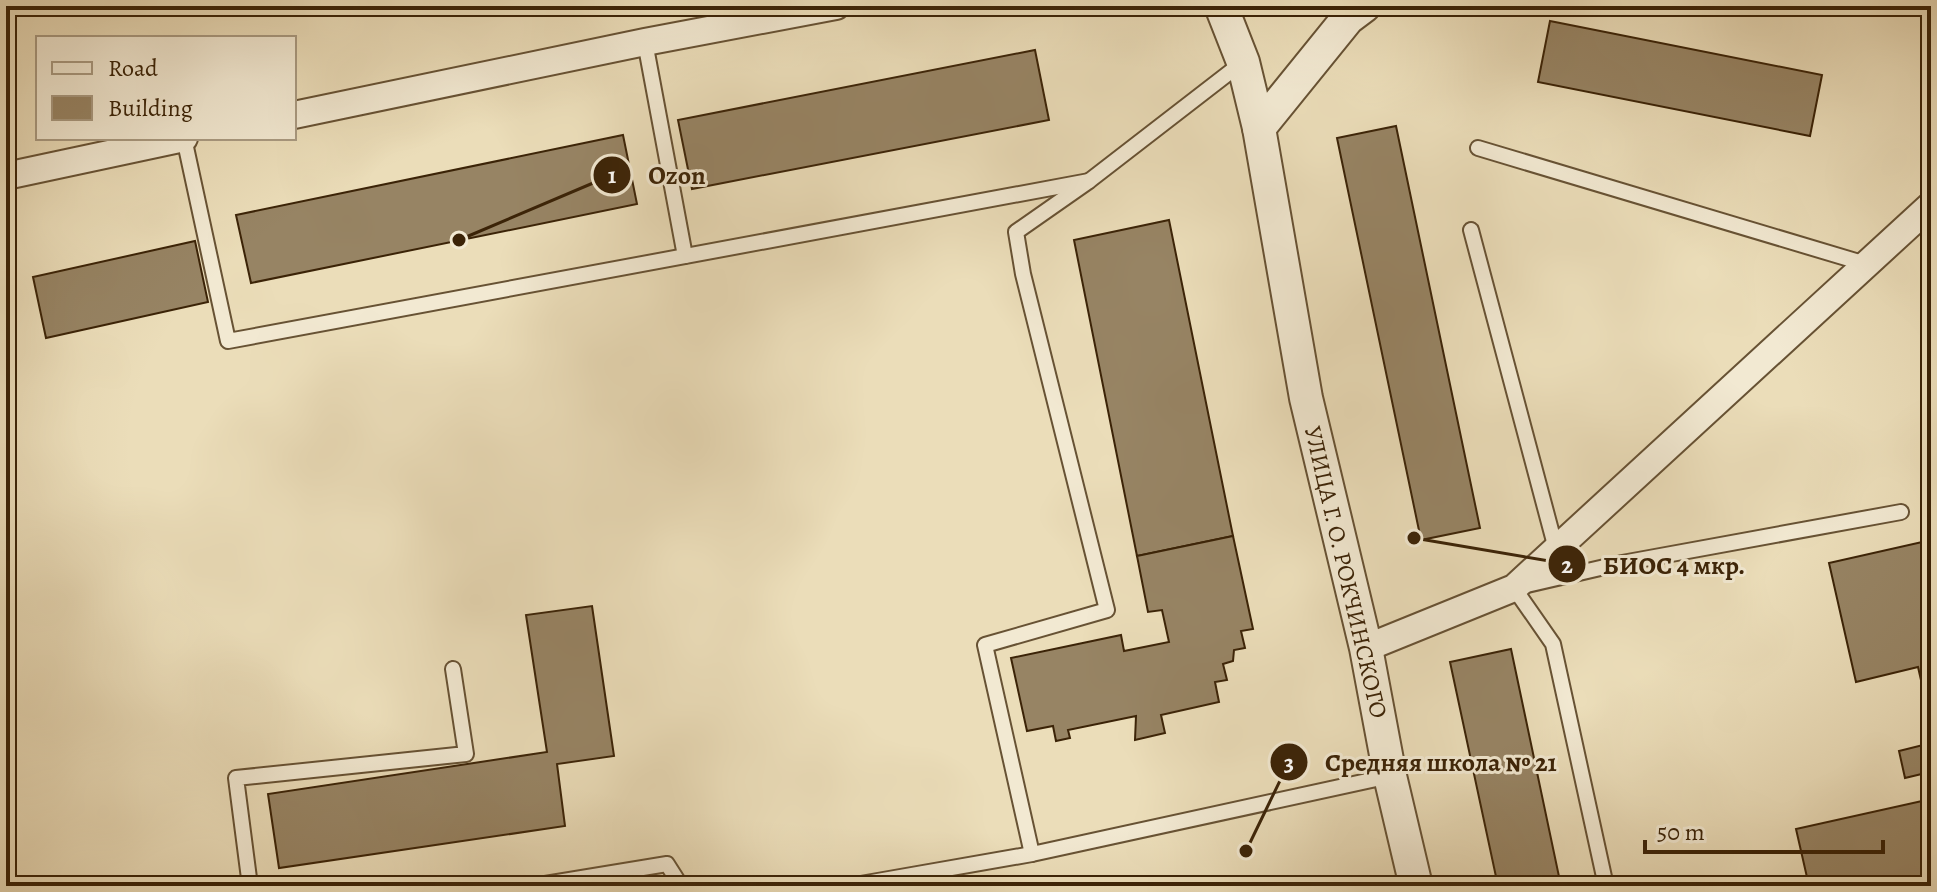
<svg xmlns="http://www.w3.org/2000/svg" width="1937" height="892" viewBox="0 0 1937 892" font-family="Alegreya,serif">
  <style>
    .building { fill: #978464; stroke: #3b2307; stroke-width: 2 }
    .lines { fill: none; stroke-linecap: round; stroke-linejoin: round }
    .service-casing { stroke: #675234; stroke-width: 18 }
    .minor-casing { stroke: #675234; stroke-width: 30 }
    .tertiary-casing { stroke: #675234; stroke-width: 36 }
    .service { stroke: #f2e9d2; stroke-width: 14 }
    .minor { stroke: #f2e9d2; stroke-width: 26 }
    .tertiary { stroke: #f2e9d2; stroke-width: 32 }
    .labels { text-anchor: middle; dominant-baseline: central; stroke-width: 6; stroke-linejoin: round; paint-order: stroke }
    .street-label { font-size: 24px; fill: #3b2307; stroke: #f2e9d2 }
    .leader { fill: none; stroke: #3b2307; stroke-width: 3 }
    .callout-dot { fill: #3b2307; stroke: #f2e9d2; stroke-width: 3 }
    .mark-label { font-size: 24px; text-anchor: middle; font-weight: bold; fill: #fff }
    .callout-label { font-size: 26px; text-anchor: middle; font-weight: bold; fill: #3b2307; stroke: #f2e9d2; stroke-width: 6; stroke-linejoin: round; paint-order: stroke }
  </style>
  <rect width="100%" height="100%" fill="#ebddb9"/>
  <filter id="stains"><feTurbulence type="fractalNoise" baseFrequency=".0025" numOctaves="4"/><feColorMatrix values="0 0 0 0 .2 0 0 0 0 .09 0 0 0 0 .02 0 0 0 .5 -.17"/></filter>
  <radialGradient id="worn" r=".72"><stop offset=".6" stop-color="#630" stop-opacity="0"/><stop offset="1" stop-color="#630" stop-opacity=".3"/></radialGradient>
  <g class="building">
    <polygon points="1550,21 1822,75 1810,136 1538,82"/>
    <polygon points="1035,50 1049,120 692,189 678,120"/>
    <polygon points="1396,126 1480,528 1421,540 1337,138"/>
    <polygon points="623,135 637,204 251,283 236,215"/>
    <polygon points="1169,220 1233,536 1137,556 1074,240"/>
    <polygon points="195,241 208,302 46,338 33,277"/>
    <polygon points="1233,536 1253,629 1241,631 1245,648 1234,650 1233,661 1223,664 1227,680 1215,682 1219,702 1161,715 1165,733 1135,740 1136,716 1068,730 1070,738 1056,741 1053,726 1027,731 1011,658 1121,635 1124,651 1169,642 1162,610 1148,612 1137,556"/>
    <polygon points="1931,540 1931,724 1918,667 1856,682 1829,563"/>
    <polygon points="592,606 614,756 557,764 565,826 279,868 268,794 547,752 526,615"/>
    <polygon points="1511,649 1561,886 1498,886 1450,662"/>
    <polygon points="1931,743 1931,777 1930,772 1905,778 1899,751"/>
    <polygon points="1931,799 1931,876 1887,886 1809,886 1796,829"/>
  </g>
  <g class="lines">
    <g class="service-casing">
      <g id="service">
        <polyline points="645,42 685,256"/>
        <polyline points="184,138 228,341 1089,181"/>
        <polyline points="1478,148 1866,264"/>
        <polyline points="1471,230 1556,549"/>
        <polyline points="1032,854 985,645 1107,610 1023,274 1016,232 1089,181 1243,62"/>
        <polyline points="250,886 236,778 466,754 453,669"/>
        <polyline points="533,886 667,864 681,886"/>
        <polyline points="849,886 1032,854 1390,776"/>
        <polyline points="1606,886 1553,644 1514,588 1622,563 1901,512"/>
      </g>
    </g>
    <g class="minor-casing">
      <g id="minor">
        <polyline points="294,115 645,42 836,6"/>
        <polyline points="6,176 184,138"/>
        <polyline points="1366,648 1514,588 1931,205"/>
      </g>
    </g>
    <g class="tertiary-casing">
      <g id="tertiary">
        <polyline points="1221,6 1243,62 1259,128 1306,398 1366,648 1390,776 1416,886"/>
        <polyline points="1259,128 1348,18 1364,6"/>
      </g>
    </g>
    <use href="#service" class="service"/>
    <use href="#minor" class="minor"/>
    <use href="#tertiary" class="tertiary"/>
  </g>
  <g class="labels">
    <g class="street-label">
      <text transform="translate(1346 572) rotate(77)">УЛИЦА Г. О. РОКЧИНСКОГО</text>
    </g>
  </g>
  <path class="leader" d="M459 240L612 175M1414 538L1567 564M1246 851L1289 762"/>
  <g class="callout-dot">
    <circle cx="459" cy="240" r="8"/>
    <circle cx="1414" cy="538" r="8"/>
    <circle cx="1246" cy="851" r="8"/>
    <circle cx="612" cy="175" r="20"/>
    <circle cx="1567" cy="564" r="20"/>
    <circle cx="1289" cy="762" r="20"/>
  </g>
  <g class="mark-label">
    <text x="612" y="183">1</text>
    <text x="1567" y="573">2</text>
    <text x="1289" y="771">3</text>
  </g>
  <g class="callout-label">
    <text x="677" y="184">Ozon</text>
    <text x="1674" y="574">БИОС 4 мкр.</text>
    <text x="1441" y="771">Средняя школа № 21</text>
  </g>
  <rect width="1937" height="892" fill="none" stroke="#ebddb9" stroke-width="32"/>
  <rect x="8" y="8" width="1921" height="876" fill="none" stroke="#3b2307" stroke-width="4"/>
  <rect x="16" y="16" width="1905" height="860" fill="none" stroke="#3b2307" stroke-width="2"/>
  <rect x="36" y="36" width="260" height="104" fill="#f2e9d2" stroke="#a99a81" stroke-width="2"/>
  <rect x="52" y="62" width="40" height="12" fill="#f2e9d2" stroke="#a99a81" stroke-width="2"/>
  <text x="108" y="76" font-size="24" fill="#3b2307">Road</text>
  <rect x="52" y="96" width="40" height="24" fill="#978464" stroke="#a99a81" stroke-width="2"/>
  <text x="108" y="116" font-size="24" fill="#3b2307">Building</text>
  <path d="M1645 840v12h238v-12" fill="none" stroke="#3b2307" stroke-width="4"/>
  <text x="1657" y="840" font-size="24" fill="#3b2307" stroke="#f2e9d2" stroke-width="6" paint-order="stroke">50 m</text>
  <rect width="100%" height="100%" filter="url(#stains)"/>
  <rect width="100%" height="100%" fill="url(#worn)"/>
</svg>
